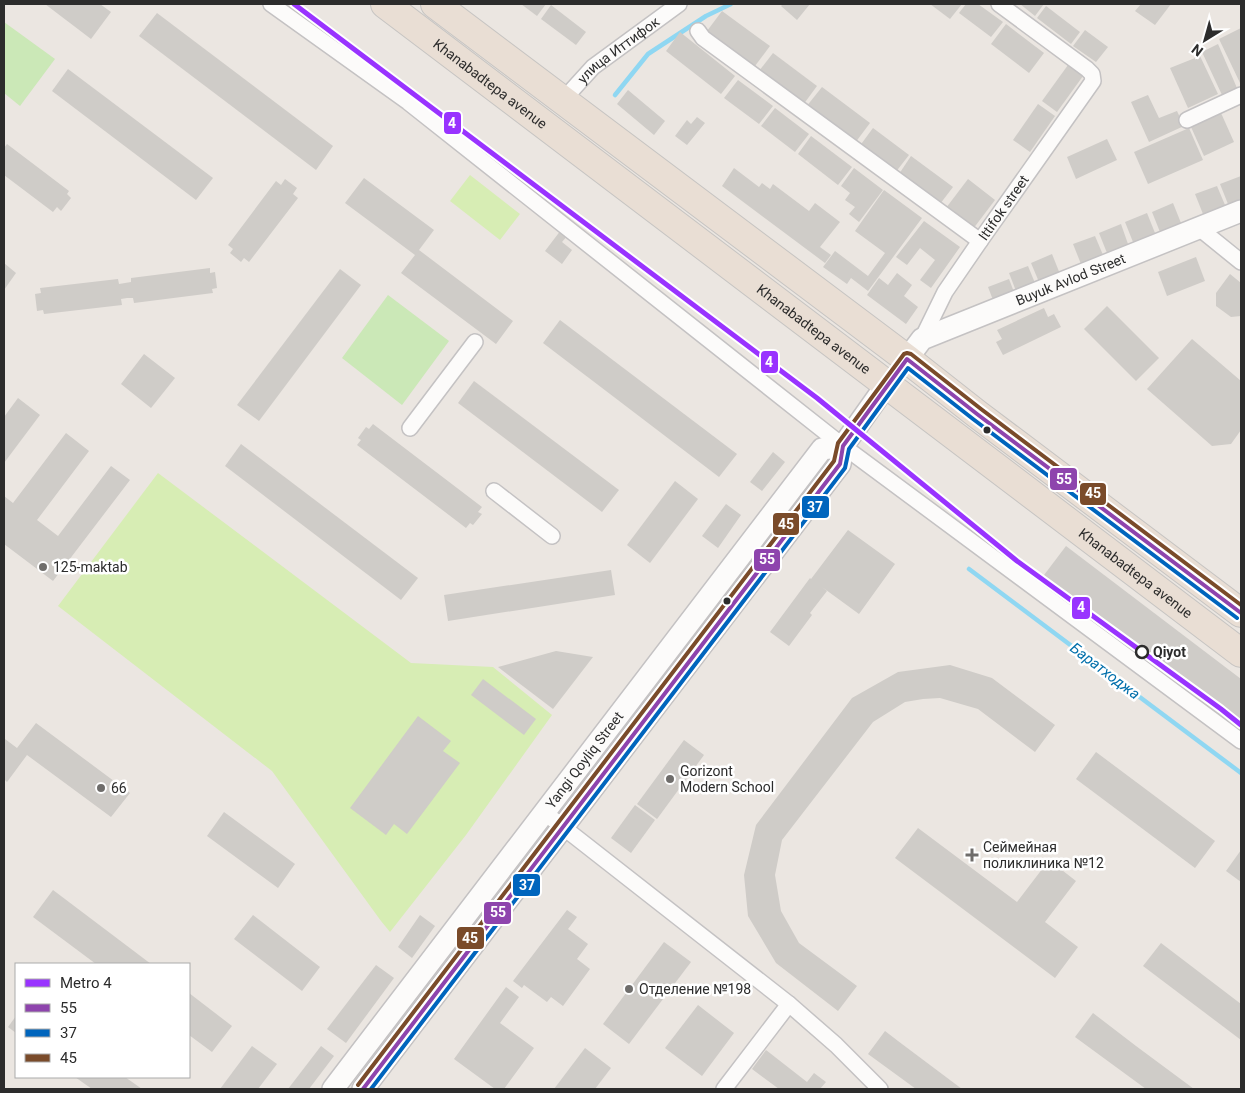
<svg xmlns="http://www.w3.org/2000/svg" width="1245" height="1093" viewBox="0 0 1245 1093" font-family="Roboto,sans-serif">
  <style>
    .green { fill: #cbe8b7 }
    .pitch { fill: #d7edb4 }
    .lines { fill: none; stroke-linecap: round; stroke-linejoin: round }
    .stream { stroke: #8fd7f2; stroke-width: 4.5 }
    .building { fill: #cfccc8 }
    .street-casing { stroke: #c4c2c3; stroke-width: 18 }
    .secondary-casing { stroke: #c4c2c3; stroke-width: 24 }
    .highway-casing { stroke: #c6c4c2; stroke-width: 30 }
    .street { stroke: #fcfbfa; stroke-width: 15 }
    .secondary { stroke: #fcfbfa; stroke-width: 21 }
    .highway { stroke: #e9ded4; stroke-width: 28 }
    .bus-1-casing { stroke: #fff; stroke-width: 8 }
    .bus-2-casing { stroke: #fff; stroke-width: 8 }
    .bus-3-casing { stroke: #fff; stroke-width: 8 }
    .bus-1 { stroke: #8e44ad; stroke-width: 4 }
    .bus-2 { stroke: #0065bd; stroke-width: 4 }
    .bus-3 { stroke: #7a4b2a; stroke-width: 4 }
    .metro-1-casing { stroke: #fff; stroke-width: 9 }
    .metro-1 { stroke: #93f; stroke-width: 5 }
    .bus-dot { fill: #2c2c2c; stroke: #fff; stroke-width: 2 }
    .poi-dot { fill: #6f6d6b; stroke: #fff; stroke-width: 2 }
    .stop-dot { fill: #fff; stroke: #2c2c2c; stroke-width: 2.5 }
    .labels { text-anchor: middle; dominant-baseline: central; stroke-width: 5; stroke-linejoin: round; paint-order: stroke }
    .street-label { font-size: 14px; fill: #2c2c2c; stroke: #fff }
    .poi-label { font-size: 14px; fill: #2c2c2c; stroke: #fff; text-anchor: start }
    .stop-label { font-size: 14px; font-weight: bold; fill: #2c2c2c; stroke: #fff; text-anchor: start }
    .water-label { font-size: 15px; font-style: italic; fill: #016fab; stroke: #fff }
    .line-badge { stroke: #fff; stroke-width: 2 }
    .badge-label { font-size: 14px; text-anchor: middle; font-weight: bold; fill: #fff }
  </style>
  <rect width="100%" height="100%" fill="#ebe6e1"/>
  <g class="green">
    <polygon points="4,22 55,59 20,106 4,93"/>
    <polygon points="388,295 449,341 402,405 342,358"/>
  </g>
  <g class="pitch">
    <polygon points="470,175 520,214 500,240 450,201"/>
    <polygon points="158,473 411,663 493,667 552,715 466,835 390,932 381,921 272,771 58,606"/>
  </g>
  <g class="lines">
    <g class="stream">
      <polyline points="615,95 648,54 706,16 731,4"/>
      <polyline points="969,569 1241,773"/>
    </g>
  </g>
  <g class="building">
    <polygon points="45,4 100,4 111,12 91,39"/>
    <polygon points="521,4 546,4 537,16"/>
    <polygon points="783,4 810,4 797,20 781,6"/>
    <polygon points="930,4 962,4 950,19"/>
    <polygon points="966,4 978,4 1003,22 991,37 959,13"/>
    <polygon points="1020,4 1044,4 1035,16"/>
    <polygon points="1141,4 1171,4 1155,25 1135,11"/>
    <polygon points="551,5 586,32 576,45 541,19"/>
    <polygon points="1046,6 1080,32 1071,44 1037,18"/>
    <polygon points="722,11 770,46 755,66 707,31"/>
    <polygon points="157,13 333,146 316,170 139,36"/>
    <polygon points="1006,24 1044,53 1029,73 991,44"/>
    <polygon points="1241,28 1241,85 1219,39"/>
    <polygon points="1085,30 1108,47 1096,62 1073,46"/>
    <polygon points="680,32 735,76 721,94 666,51"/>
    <polygon points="1218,44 1237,88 1222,95 1202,52"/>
    <polygon points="773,53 817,86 803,105 759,71"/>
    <polygon points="1200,56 1218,94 1188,108 1170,68"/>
    <polygon points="1068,65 1083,76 1057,112 1042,101"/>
    <polygon points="68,69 213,178 196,200 52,91"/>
    <polygon points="738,80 773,106 759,124 724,98"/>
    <polygon points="822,87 870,123 855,143 806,107"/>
    <polygon points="628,90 665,121 654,135 617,104"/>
    <polygon points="1148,95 1159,118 1177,111 1184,126 1149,142 1131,102"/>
    <polygon points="1038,104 1055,116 1030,152 1013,140"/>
    <polygon points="775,108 809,134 795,152 761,126"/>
    <polygon points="1221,113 1234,142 1204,156 1191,127"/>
    <polygon points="697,117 705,123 687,145 675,136 687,120 691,124"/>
    <polygon points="873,128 909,155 895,173 859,147"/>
    <polygon points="1189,128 1203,160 1148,184 1134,152"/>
    <polygon points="811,136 852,167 838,185 798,154"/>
    <polygon points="1107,139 1117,160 1076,179 1067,157"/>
    <polygon points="7,144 69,191 67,194 71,198 61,211 57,207 53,212 4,175 4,148"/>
    <polygon points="911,156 953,187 940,204 899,174"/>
    <polygon points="734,168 759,187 762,183 770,189 773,184 809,211 815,203 840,222 820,247 831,255 825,263 722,186"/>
    <polygon points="854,168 883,190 859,222 849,214 855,207 845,200 850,193 841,186"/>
    <polygon points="1241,176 1241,199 1228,204 1220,184"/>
    <polygon points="364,178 434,230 419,250 513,321 496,344 401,273 415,255 345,203"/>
    <polygon points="285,179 297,188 293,194 298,198 249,262 244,258 241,262 230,253 233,249 228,245 276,181 281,185"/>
    <polygon points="968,179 995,200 973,229 946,208"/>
    <polygon points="1217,186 1225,205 1203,214 1195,194"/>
    <polygon points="884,190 922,218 868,291 851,278 847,284 823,267 835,251 868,276 885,253 855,231"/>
    <polygon points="1173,203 1181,223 1160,232 1152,212"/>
    <polygon points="1147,213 1155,233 1133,242 1125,222"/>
    <polygon points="924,221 960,247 931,288 920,280 935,260 920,248 907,265 896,257"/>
    <polygon points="1121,224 1128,244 1107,253 1099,233"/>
    <polygon points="561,230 568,235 562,242 572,250 562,264 545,251"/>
    <polygon points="1095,236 1103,255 1081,264 1073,244"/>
    <polygon points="1052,254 1060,274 1039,282 1031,263"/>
    <polygon points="1196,257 1205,281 1167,296 1158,272"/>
    <polygon points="4,263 16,273 4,290"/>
    <polygon points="1028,266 1035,283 1016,291 1009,273"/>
    <polygon points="210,268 210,273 215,272 217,288 212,289 213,293 134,303 133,298 127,298 121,299 122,305 44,314 43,310 37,311 35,294 41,293 40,288 118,279 119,284 131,282 131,278"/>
    <polygon points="340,269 361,285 259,421 237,405"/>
    <polygon points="897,273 912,285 904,296 918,307 906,324 867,295 879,278 888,285"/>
    <polygon points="1230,274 1241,283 1241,316 1231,317 1216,306 1216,293"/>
    <polygon points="1009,279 1014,292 993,300 988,287"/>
    <polygon points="1107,306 1159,358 1136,381 1084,329"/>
    <polygon points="1044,308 1048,317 1054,314 1061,327 1003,355 996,342 1002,339 997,330"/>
    <polygon points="560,320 737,454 719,477 543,343"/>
    <polygon points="1192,339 1241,381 1241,430 1231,444 1212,446 1147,389"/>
    <polygon points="144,354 175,378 151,408 121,384"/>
    <polygon points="474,381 619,490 602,512 458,403"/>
    <polygon points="18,398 40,415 4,463 4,417"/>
    <polygon points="373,424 482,507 478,512 482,514 473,525 470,523 466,528 357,445 361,440 358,438 366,427 369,429"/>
    <polygon points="66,433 89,451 37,520 58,536 111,466 130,480 53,581 4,544 4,496 13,503"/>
    <polygon points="241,444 418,578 401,600 225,466"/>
    <polygon points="773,452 785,462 762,491 750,482"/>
    <polygon points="675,481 698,499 650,563 627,545"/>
    <polygon points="726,504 741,515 718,548 702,536"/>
    <polygon points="848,530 895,564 859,614 822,587 827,591 810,613 812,615 789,646 770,632 810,578 811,579"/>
    <polygon points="1066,546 1241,679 1241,733 1035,587"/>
    <polygon points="611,570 615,595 448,621 444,595"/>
    <polygon points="556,651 593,657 553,709 498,667"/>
    <polygon points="950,665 992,678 1055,725 1035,752 978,709 940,698 923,699 905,702 873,722 782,840 775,875 781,911 799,943 857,986 838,1011 776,963 748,916 744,875 756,825 852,698 898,672"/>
    <polygon points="483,679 536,719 524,735 471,695"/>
    <polygon points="418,716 451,741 443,751 460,763 407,834 394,824 386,835 350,808"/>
    <polygon points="36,723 130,793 111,817 27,755 7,782 4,779 4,740 5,739 17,748"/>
    <polygon points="684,740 704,755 657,819 637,804"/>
    <polygon points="1096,752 1215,841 1195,868 1076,779"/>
    <polygon points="635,805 655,820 631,853 611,838"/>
    <polygon points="224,812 295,864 278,888 207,836"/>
    <polygon points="918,828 1017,902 1049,860 1076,881 1045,922 1078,947 1055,978 895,858"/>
    <polygon points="1241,850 1241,882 1226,871"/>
    <polygon points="53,890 151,964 96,964 33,917"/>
    <polygon points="567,910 577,917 568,929 588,944 577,959 590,969 563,1006 551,997 547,1002 524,985 522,988 513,981"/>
    <polygon points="253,915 320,967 302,991 234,939"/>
    <polygon points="420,915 435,926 412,958 398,947"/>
    <polygon points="664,942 691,962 629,1044 603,1024"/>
    <polygon points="1161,943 1241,1004 1241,1040 1143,966"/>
    <polygon points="376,965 394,978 346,1043 327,1029"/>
    <polygon points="506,987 519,997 500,1023 534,1048 504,1089 495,1089 454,1059"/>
    <polygon points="189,993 232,1026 212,1052 189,1035"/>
    <polygon points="698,1005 734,1033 702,1076 665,1048"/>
    <polygon points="1093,1013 1136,1046 1194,1089 1146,1089 1075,1037"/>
    <polygon points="16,1016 16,1033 8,1027"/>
    <polygon points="885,1031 898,1041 962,1089 916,1089 868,1054"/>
    <polygon points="252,1046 277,1064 258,1089 220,1089"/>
    <polygon points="321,1046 334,1056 309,1089 288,1089"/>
    <polygon points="585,1048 611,1068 595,1089 554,1089"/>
    <polygon points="766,1050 807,1082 814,1073 826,1082 820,1089 779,1089 752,1069"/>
    <polygon points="75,1077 125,1077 142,1089 92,1089"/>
  </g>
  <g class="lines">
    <g class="street-casing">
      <g id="street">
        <polyline points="271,4 408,102 843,446 1241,741"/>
        <polyline points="698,31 703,38 980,241"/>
        <path id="s1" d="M564 102 573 89 593 67 679 4"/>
        <polyline points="1187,120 1241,95"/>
        <polyline points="1199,228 1241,262"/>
        <path id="s2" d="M922 339 945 292 980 241 1093 81 1092 74 1087 69 999 4"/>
        <polyline points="410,428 475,342"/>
        <polyline points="494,491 552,536"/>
        <polyline points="545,813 789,1004 836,1045 880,1089"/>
        <polyline points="724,1089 789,1004"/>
      </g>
    </g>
    <g class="secondary-casing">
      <g id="secondary">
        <path id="s3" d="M907 359 922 339 1241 211"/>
        <path id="s4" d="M333 1089 822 449 843 446"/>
        <polyline points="363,1089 840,464 843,446 887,384"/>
      </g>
    </g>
    <g class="highway-casing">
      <g id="highway">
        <path id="s5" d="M385 4 1241 653"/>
        <polyline points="435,4 907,359 977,414 1241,613"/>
      </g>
    </g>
    <use href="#street" class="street"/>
    <use href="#secondary" class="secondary"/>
    <use href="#highway" class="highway"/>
    <g class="bus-1-casing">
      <polyline id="bus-1" points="363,1089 840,464 843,446 907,359 977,414 1241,613"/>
    </g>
    <g class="bus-2-casing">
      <polyline id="bus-2" points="371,1089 845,468 849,449 908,368 973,419 1237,618"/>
    </g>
    <g class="bus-3-casing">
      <polyline id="bus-3" points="358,1085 834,461 838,443 904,354 907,353 911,354 981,409 1241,605"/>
    </g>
    <use href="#bus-1" class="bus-1"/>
    <use href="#bus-2" class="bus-2"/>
    <use href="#bus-3" class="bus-3"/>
    <g class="metro-1-casing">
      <polyline id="metro-1" points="294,4 817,398 1017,561 1221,709 1241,725"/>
    </g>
    <use href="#metro-1" class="metro-1"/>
  </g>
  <g class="bus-dot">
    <circle cx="987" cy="430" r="4.5"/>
    <circle cx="727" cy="601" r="4.5"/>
  </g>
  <g class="poi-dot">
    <circle cx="43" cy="567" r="5"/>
    <circle cx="670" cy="779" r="5"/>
    <circle cx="101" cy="788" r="5"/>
    <path d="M969.5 847.5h5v5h5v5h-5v5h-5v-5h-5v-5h5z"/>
    <circle cx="629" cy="989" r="5"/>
  </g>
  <circle class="stop-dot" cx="1142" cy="652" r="6"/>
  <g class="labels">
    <g class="street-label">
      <text stroke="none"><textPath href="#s1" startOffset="76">улица Иттифок</textPath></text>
      <text stroke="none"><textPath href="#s5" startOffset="132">Khanabadtepa avenue</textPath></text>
      <text stroke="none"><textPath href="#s2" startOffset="155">Ittifok street</textPath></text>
      <text stroke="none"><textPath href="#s3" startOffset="185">Buyuk Avlod Street</textPath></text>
      <text stroke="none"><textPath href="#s5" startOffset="538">Khanabadtepa avenue</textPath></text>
      <text stroke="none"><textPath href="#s5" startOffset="942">Khanabadtepa avenue</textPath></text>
      <text stroke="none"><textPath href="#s4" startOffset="414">Yangi Qoyliq Street</textPath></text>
    </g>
    <g class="poi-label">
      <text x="53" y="567">125-maktab</text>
      <text x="680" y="771">Gorizont<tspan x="680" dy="16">Modern School</tspan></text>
      <text x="111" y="788">66</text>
      <text x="983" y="847">Сеймейная<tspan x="983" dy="16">поликлиника №12</tspan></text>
      <text x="639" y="989">Отделение №198</text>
    </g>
    <g class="stop-label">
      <text x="1153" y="652">Qiyot</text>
    </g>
    <g class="water-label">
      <text transform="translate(1105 671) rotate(37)">Баратходжа</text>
    </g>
  </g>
  <g class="line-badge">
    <rect x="443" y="111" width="19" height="24" rx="5" fill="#93f"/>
    <rect x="760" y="350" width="19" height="24" rx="5" fill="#93f"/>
    <rect x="1049" y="467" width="29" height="24" rx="5" fill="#8e44ad"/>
    <rect x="1079" y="482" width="28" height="24" rx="5" fill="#7a4b2a"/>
    <rect x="801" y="495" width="29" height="24" rx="5" fill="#0065bd"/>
    <rect x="772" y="512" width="28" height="24" rx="5" fill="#7a4b2a"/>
    <rect x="753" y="548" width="28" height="24" rx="5" fill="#8e44ad"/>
    <rect x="1071" y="596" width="20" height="24" rx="5" fill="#93f"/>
    <rect x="512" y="873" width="29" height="24" rx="5" fill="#0065bd"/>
    <rect x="483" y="901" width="29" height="24" rx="5" fill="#8e44ad"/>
    <rect x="456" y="926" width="29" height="24" rx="5" fill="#7a4b2a"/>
  </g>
  <g class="badge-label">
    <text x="452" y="128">4</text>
    <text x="769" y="367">4</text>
    <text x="1064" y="484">55</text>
    <text x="1093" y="498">45</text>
    <text x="815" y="512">37</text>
    <text x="786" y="529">45</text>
    <text x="767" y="564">55</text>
    <text x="1081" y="612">4</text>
    <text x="527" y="890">37</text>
    <text x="498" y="917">55</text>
    <text x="470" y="943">45</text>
  </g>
  <rect width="1245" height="1093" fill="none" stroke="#2c2c2c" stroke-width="10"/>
  <rect x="15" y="963" width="175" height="115" fill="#ffffff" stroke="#ababab"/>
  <rect x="25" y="979" width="25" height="8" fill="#9933ff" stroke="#ababab"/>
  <text x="60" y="988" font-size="15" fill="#2c2c2c">Metro 4</text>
  <rect x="25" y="1004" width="25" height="8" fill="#8e44ad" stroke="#ababab"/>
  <text x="60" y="1013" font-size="15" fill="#2c2c2c">55</text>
  <rect x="25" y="1029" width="25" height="8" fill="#0065bd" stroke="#ababab"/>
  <text x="60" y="1038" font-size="15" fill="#2c2c2c">37</text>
  <rect x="25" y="1054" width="25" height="8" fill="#7a4b2a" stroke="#ababab"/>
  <text x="60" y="1063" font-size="15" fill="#2c2c2c">45</text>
  <g transform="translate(1205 40) rotate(217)" stroke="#ffffff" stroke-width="4" paint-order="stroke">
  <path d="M0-4L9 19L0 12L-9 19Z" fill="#2c2c2c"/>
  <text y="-8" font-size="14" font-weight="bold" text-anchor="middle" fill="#2c2c2c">N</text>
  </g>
</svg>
